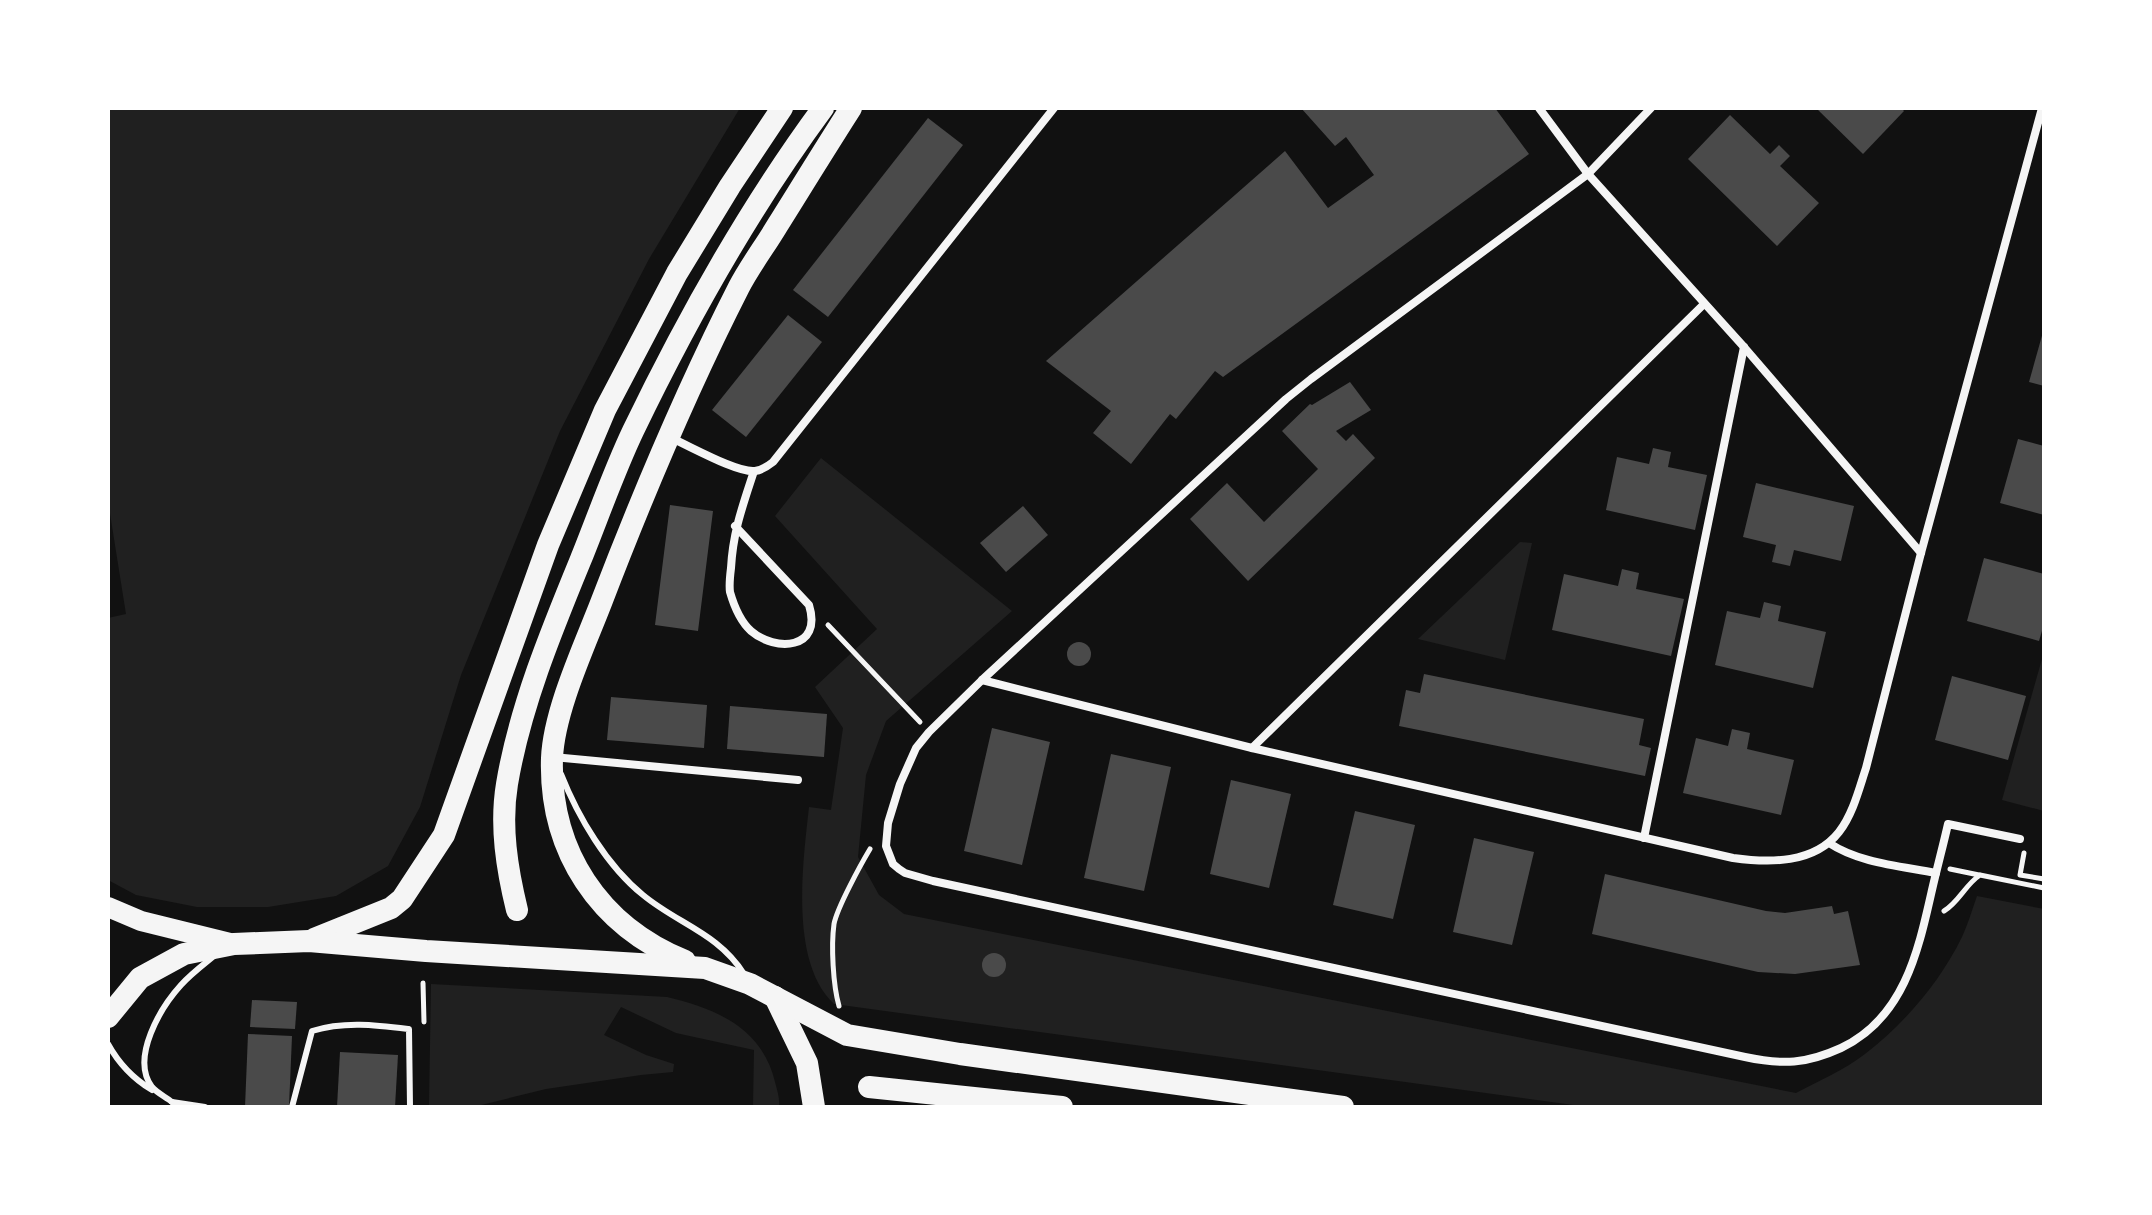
<svg xmlns="http://www.w3.org/2000/svg" width="2152" height="1215" viewBox="0 0 2152 1215" font-family="'Times New Roman',serif">
  <style>
    .green { fill: #202020 }
    .building { fill: #4a4a4a }
    .lines { fill: none; stroke-linecap: round; stroke-linejoin: round }
    .path { stroke: #f5f5f5; stroke-width: 5 }
    .service { stroke: #f5f5f5; stroke-width: 6 }
    .minor { stroke: #f5f5f5; stroke-width: 8 }
    .primary { stroke: #f5f5f5; stroke-width: 20 }
    .trunk { stroke: #f5f5f5; stroke-width: 22 }
  </style>
  <rect width="100%" height="100%" fill="#111"/>
  <g class="green">
    <polygon points="108,108 740,108 649,259 560,431 461,675 420,807 388,866 336,896 268,907 197,907 136,895 108,880 108,618 126,614 108,501"/>
    <path d="M821 458 1012 611 886 721 866 775 858 857 879 895 904 914 1796 1093C1819 1081 1844 1070 1865 1054 1905 1023 1940 982 1962 937 1968 924 1972 910 1977 896L2044 909V1107H1588L834 1004C789 962 803 862 809 807L831 810 843 728 815 687 877 629 775 516Z"/>
    <polygon points="1520,542 1532,543 1505,660 1418,639"/>
    <polygon points="2044,652 2044,811 2002,800"/>
    <path d="M431 984 667 997C717 1009 762 1028 775 1082 777 1090 780 1098 779 1107H753L754 1050 676 1033 621 1007 604 1035 646 1055 674 1064 673 1072 641 1075 546 1089 473 1107H429Z"/>
  </g>
  <g class="building">
    <polygon points="1301,108 1495,108 1529,154 1223,377 1215,371 1176,419 1170,414 1131,464 1093,433 1111,411 1046,361 1285,151 1328,208 1374,175 1346,137 1335,146"/>
    <polygon points="1816,108 1901,108 1904,111 1863,154"/>
    <polygon points="1730,115 1770,154 1779,145 1790,156 1780,166 1819,203 1777,246 1688,159"/>
    <polygon points="928,118 963,145 828,317 793,290"/>
    <polygon points="788,315 822,342 746,437 712,410"/>
    <polygon points="2043,332 2044,332 2044,386 2029,382"/>
    <polygon points="1350,382 1371,410 1336,431 1346,441 1353,434 1375,458 1248,581 1190,519 1227,483 1264,522 1318,469 1282,431 1310,404 1312,405"/>
    <polygon points="2018,439 2044,446 2044,515 2000,503"/>
    <polygon points="1653,448 1671,452 1668,467 1707,475 1695,530 1606,510 1617,457 1649,464"/>
    <polygon points="1756,483 1854,506 1841,561 1794,550 1790,566 1772,562 1776,545 1743,537"/>
    <polygon points="670,505 713,511 698,631 655,625"/>
    <polygon points="1023,506 1048,535 1006,572 980,543"/>
    <polygon points="1984,558 2044,574 2044,624 2039,641 1967,621"/>
    <polygon points="1622,569 1639,573 1636,589 1684,599 1671,656 1552,630 1564,574 1618,586"/>
    <polygon points="1764,602 1781,606 1778,621 1826,632 1813,688 1715,665 1727,611 1760,618"/>
    <circle cx="1079" cy="654" r="12"/>
    <polygon points="1424,674 1644,719 1639,745 1651,748 1645,776 1399,726 1406,690 1420,693"/>
    <polygon points="1952,676 2026,696 2008,760 1935,740"/>
    <polygon points="611,697 707,705 704,748 607,740"/>
    <polygon points="730,706 827,714 824,757 727,749"/>
    <polygon points="992,728 1050,742 1022,865 964,851"/>
    <polygon points="1732,729 1750,733 1747,749 1794,760 1781,815 1683,793 1696,738 1728,746"/>
    <polygon points="1111,754 1171,767 1144,891 1084,878"/>
    <polygon points="1231,780 1291,794 1269,888 1210,874"/>
    <polygon points="1355,811 1415,825 1393,919 1333,905"/>
    <polygon points="1474,838 1534,852 1512,945 1453,932"/>
    <polygon points="1605,874 1766,911 1785,913 1832,906 1834,914 1848,911 1860,965 1795,974 1758,972 1592,934"/>
    <circle cx="994" cy="965" r="12"/>
    <polygon points="252,1000 297,1002 295,1029 250,1027"/>
    <polygon points="248,1034 292,1036 289,1107 245,1107"/>
    <polygon points="340,1052 398,1055 395,1107 337,1107"/>
  </g>
  <g class="lines">
    <g class="path">
      <polyline points="828,625 920,722"/>
      <polyline points="2024,853 2020,875 2044,879"/>
      <polyline points="1950,869 1979,875"/>
      <path d="M1944 911C1959 902 1965 885 1980 875L2044 888"/>
      <polyline points="423,983 424,1022"/>
      <path d="M839 1006C833 985 831 946 834 924 837 908 861 864 870 849"/>
    </g>
    <g class="service">
      <path d="M561 774C578 817 607 866 643 895 678 924 718 933 744 974"/>
      <path d="M108 1044C119 1064 132 1078 152 1090"/>
      <path d="M172 1102C166 1097 157 1093 152 1087 130 1058 161 1007 181 985 191 974 203 965 214 956"/>
      <polyline points="172,1102 205,1107"/>
      <path d="M292 1107 312 1031C344 1021 376 1025 409 1029L410 1107"/>
    </g>
    <g class="minor">
      <polyline points="1539,108 1588,174 1744,347 1921,553"/>
      <path d="M1651 108 1588 174 1311 379 1286 399 982 680 929 732 916 748 900 784 888 823 886 846 893 864 899 869 905 873 933 881 1745 1057C1783 1065 1806 1064 1841 1048 1904 1018 1918 952 1932 890 1937 868 1943 846 1948 824L2020 839"/>
      <path d="M671 438C690 446 737 473 755 471 762 470 768 466 773 462L1054 108"/>
      <path d="M735 526 809 605C823 650 775 652 751 631 740 621 734 606 730 592 729 585 730 576 731 568 733 531 743 505 754 471"/>
      <path d="M982 680 1252 748 1733 858C1769 863 1814 864 1839 832 1853 814 1859 789 1866 768L1921 553 2042 108"/>
      <polyline points="1252,748 1704,304"/>
      <polyline points="553,757 798,780"/>
      <polyline points="1644,838 1744,347"/>
      <path d="M1829 843C1859 863 1900 866 1936 873"/>
    </g>
    <polyline class="primary" points="108,907 141,921 234,944"/>
    <g class="trunk">
      <path d="M517 910C507 869 500 826 507 784 520 706 553 627 583 554 599 514 614 471 633 431 686 321 750 207 823 108"/>
      <polyline points="314,939 391,908 402,899 444,835 548,545 605,410 677,273 730,186 782,108"/>
      <path d="M685 961C599 926 549 851 552 758 554 711 584 647 601 603 642 496 687 389 739 287 750 266 765 246 777 226 802 186 826 147 851 108"/>
      <polyline points="775,997 807,1063 814,1107"/>
      <polyline points="108,1017 140,978 184,954 234,944 309,941 426,951 705,968 750,984 847,1035 960,1054 1343,1107"/>
      <polyline points="869,1087 1062,1107"/>
    </g>
  </g>
  <rect width="2152" height="1215" fill="none" stroke="#ffffff" stroke-width="220"/>
</svg>
